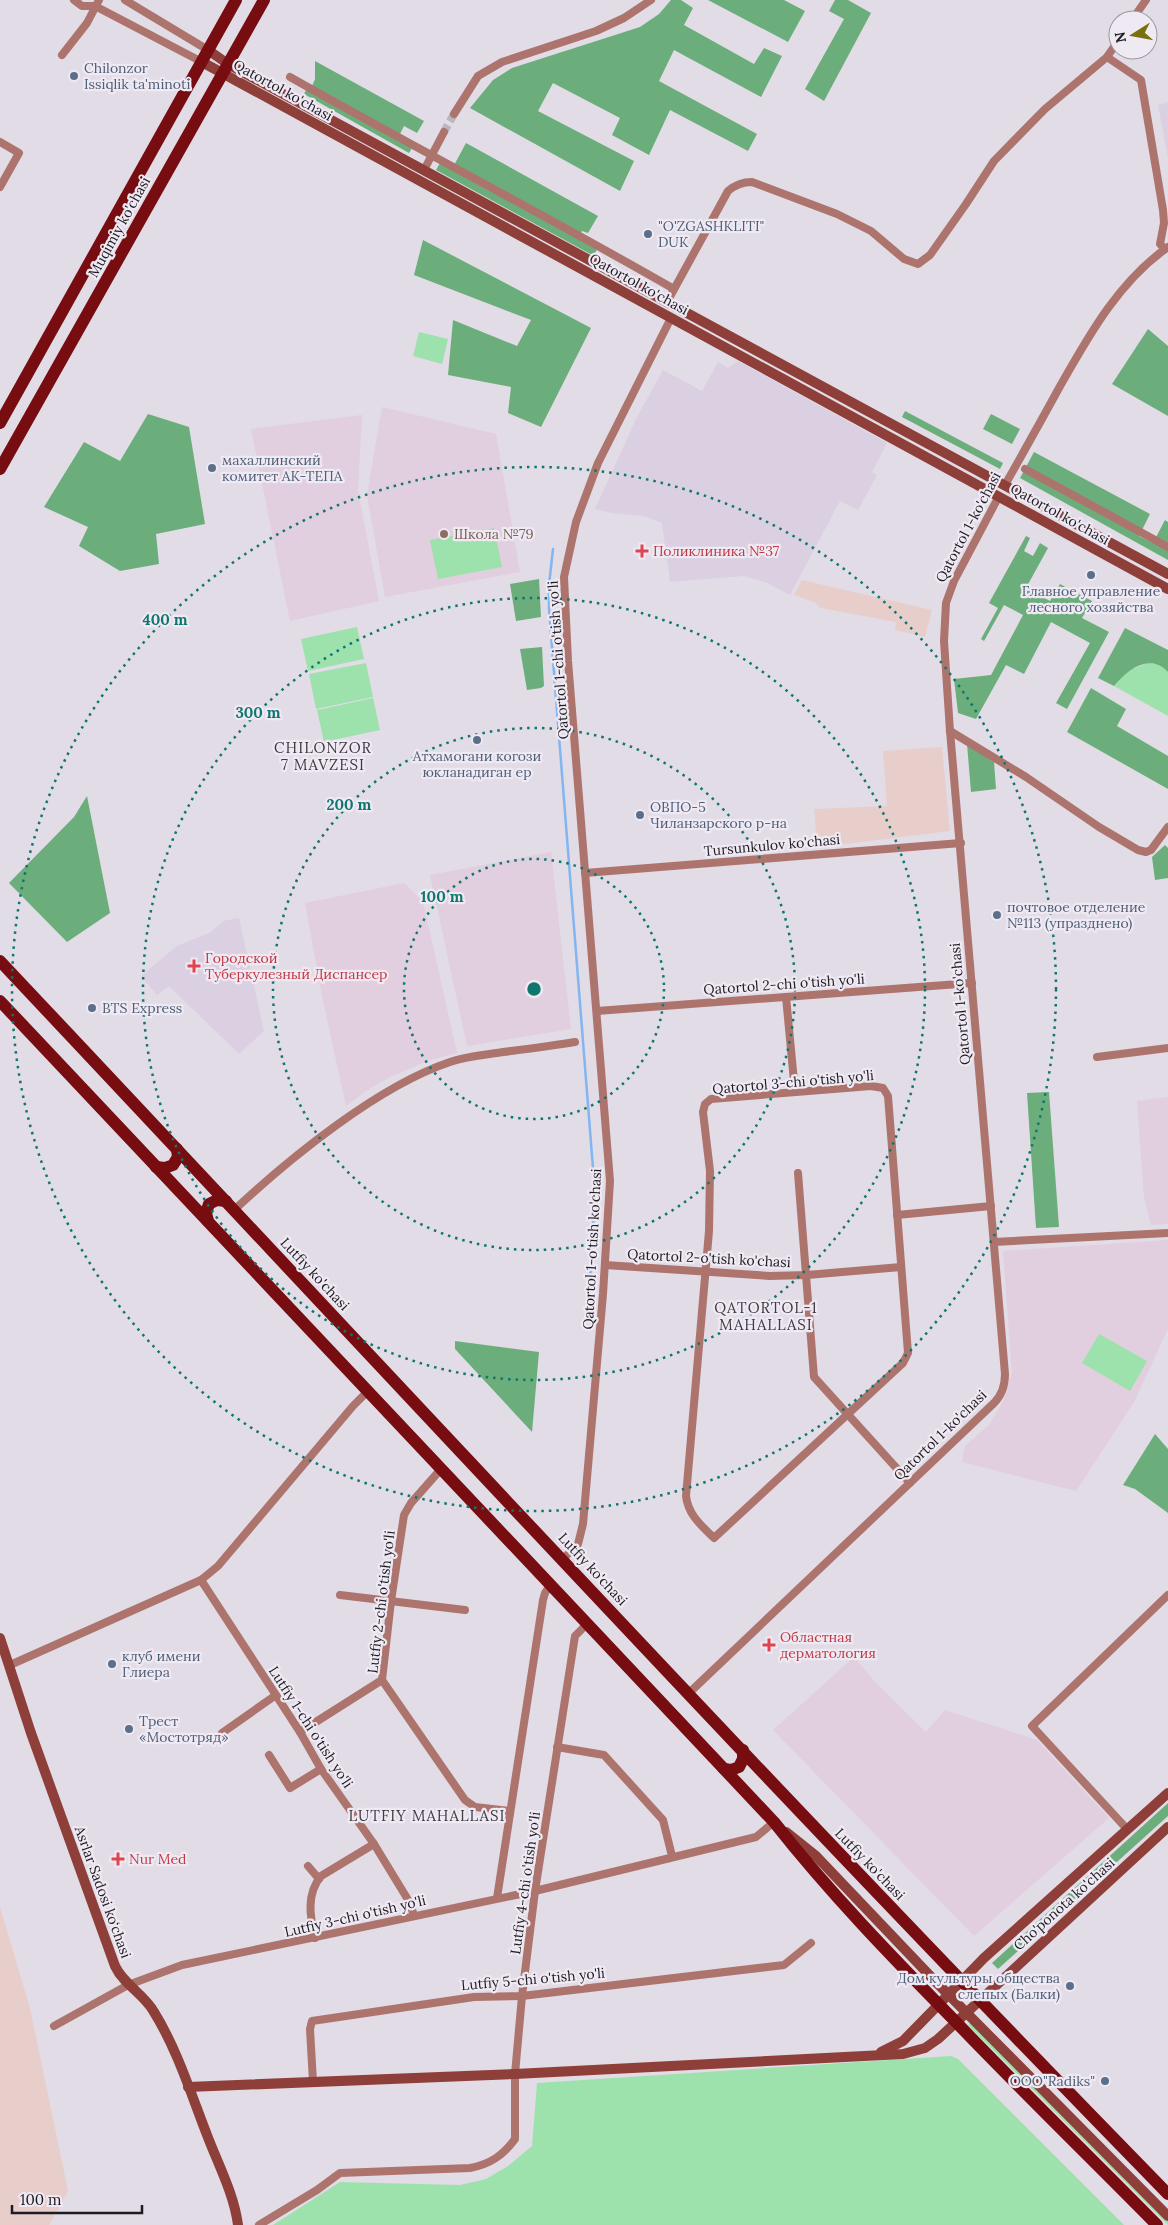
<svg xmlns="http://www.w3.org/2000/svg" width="1168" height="2225" viewBox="0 0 1168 2225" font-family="Lora,serif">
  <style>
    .built { fill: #dad0e1 }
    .industrial { fill: #e8ceca }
    .education { fill: #e1cede }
    .green { fill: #9de2ac }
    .forest { fill: #6bae7b }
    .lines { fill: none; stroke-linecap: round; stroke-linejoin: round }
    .stream { stroke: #83b5f1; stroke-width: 2.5 }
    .street-tunnel { stroke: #bbb6be; stroke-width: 8; stroke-dasharray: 8 4; stroke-linecap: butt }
    .street { stroke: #ad746e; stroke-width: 8 }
    .secondary { stroke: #8f3f39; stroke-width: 10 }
    .primary { stroke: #770d11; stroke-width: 12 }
    .ring { fill: none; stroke: #0f766e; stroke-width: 2.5; stroke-dasharray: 2.5 5 }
    .service-dot { fill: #5c6f8a; stroke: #efe9f4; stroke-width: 2 }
    .education-dot { fill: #8d6e63; stroke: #efe9f4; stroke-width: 2 }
    .health-dot { fill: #e0444e; stroke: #efe9f4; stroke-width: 2 }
    .labels { text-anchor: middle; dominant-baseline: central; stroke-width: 4.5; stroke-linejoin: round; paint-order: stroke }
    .service-label { font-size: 14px; fill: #4e5e75; stroke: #efe9f4; text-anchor: start }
    .street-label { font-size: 14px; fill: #1e1c20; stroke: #efe9f4 }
    .education-label { font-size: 14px; fill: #785e54; stroke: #efe9f4; text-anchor: start }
    .health-label { font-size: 14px; fill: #be3a42; stroke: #efe9f4; text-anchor: start }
    .neighbourhood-label { font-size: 15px; letter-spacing: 1px; fill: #403b43; stroke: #efe9f4 }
    .centre { fill: #0f766e; stroke: #efe9f4; stroke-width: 2.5 }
    .ring-label { font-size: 15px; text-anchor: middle; font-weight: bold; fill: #0f766e; stroke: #efe9f4; stroke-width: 4.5; stroke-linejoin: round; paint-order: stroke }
  </style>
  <rect width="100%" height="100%" fill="#e2dce6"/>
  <g class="built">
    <polygon points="1168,102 1168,158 1158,105"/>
    <polygon points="738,361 887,443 872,472 877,475 858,510 840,501 790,595 765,582 744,576 670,582 662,523 644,516 611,513 595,509 636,419 663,370 702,391 718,362 728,368"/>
    <polygon points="239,918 264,1031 239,1054 169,986 157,995 141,976 177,946 211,932 223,921"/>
  </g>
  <g class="industrial">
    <polygon points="802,580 932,610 925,637 895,630 896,622 820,608 816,603 794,595"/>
    <polygon points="942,747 950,831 845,844 817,845 814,809 887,806 883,751"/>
    <polygon points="0,1907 30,2008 68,2191 49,2225 0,2225"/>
  </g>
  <g class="education">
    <polygon points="382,407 496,434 520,572 385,597 367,495"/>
    <polygon points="362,415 358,491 379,601 290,621 251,429"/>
    <polygon points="551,852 571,1029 467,1046 430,875"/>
    <polygon points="404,883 423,902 457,1053 430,1060 390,1077 366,1091 346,1106 322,996 305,903"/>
    <polygon points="1168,1097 1168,1224 1151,1225 1144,1198 1137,1101"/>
    <polygon points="1168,1240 1168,1329 1134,1402 1076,1491 962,1462 965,1446 989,1425 1003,1402 1012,1373 1003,1251"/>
    <polygon points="854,1657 876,1683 926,1732 945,1710 1037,1740 1109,1818 974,1936 773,1730"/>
  </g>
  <g class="green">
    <polygon points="419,332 448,339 442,364 413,356"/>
    <polygon points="494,528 502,567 438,579 430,540"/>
    <polygon points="357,627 364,659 308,671 301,639"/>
    <polygon points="366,663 373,697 316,709 309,674"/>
    <path d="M1150 663 1161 665 1168 672V716L1114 686C1124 673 1133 667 1150 663Z"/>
    <polygon points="373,698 380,730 324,742 317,710"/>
    <polygon points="1099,1334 1147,1361 1130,1391 1082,1363"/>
    <polygon points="971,2022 1168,2221 1168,2225 968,2025"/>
    <polygon points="951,2056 958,2059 1124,2225 273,2225 340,2182 460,2185 486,2179 508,2166 532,2146 537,2083"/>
  </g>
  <g class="forest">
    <polygon points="671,0 681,0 693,8 684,25 754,64 764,48 782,56 761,97 674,50 659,81 757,134 748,151 670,110 649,155 612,135 620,118 553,83 538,111 634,161 620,191 470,108 493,80 512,68 640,27 659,14"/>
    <polygon points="708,0 784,0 805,11 788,42"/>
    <polygon points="835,0 848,0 871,13 824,101 805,89 844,19 829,11"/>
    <polygon points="315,61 424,121 417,133 404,126 397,140 412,148 409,153 304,94 306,90 310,91 315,79"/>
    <polygon points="466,143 598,216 588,233 582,231 578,238 597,249 594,256 436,170 440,163 452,169"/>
    <polygon points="423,240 591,328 541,427 508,413 511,387 448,375 453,320 517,346 531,320 414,275"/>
    <polygon points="1148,329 1168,346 1168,416 1112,384"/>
    <polygon points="905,411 1003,463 1000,469 902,417"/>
    <polygon points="148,414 189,427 205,524 156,534 159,564 120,571 79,546 88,527 44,507 84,442 120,461"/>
    <polygon points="991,414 1020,429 1012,444 983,429"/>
    <polygon points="1034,452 1150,514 1139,536 1153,543 1165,520 1168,522 1168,560 1020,478"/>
    <polygon points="1026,536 1030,538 1024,551 1033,556 1040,543 1048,548 1026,588 1050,601 1060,584 1092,601 1082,618 1109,632 1067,709 1056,703 1090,643 1051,622 1024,674 1006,665 976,719 958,713 954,679 991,675 1023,615 1004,605 984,641 981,639 998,608 989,603"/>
    <polygon points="539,579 541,617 516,621 510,584"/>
    <path d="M1125 628 1168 650V672C1150 652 1127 670 1114 686L1098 678Z"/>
    <polygon points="542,647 544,686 541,688 527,690 520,649"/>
    <polygon points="1091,688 1126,709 1117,726 1168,756 1168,789 1067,732"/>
    <polygon points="967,744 994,762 996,789 971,792"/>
    <polygon points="87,796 110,913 67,942 9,883 74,817"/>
    <polygon points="1165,845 1168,848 1168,878 1155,880 1152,857"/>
    <polygon points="1049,1092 1059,1227 1036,1228 1027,1093"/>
    <polygon points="455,1341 539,1352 532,1432 455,1349"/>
    <polygon points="1155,1434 1168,1449 1168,1513 1135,1489 1123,1485"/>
    <polygon points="1168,1803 1168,1816 998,1969 992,1963"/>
  </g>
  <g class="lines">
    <polyline class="stream" points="553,549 549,585 549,609 595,1194 590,1281"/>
    <polyline class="street-tunnel" points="444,132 454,114"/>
    <g class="street">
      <polyline points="74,0 82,6 95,6 202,62"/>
      <polyline points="125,0 208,50"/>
      <polyline points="1132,20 1146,0"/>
      <polyline points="62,55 87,23 99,0"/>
      <polyline points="1107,57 1141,80 1163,210 1164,223 1160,244 1165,249"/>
      <path d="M290 77C417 149 547 216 674 289"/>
      <polyline points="454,114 478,76 502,62 596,31 624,18 651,0"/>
      <polyline points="0,142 19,153 0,187"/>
      <polyline points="424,170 444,132"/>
      <path d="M667 302 728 191C735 185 743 182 752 182L837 214 871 231 904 259 918 264 930 255 966 204 994 161 1045 109 1107 57 1118 41"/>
      <polyline points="1025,469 1168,547"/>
      <path d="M1005 485C1023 453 1041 421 1059 388 1088 337 1118 282 1168 247"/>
      <polyline points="950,731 1026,777 1099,827 1138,850 1146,852 1151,850 1168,827"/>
      <polyline points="585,873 961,843"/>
      <polyline points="786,997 795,1092"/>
      <polyline points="597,1011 972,983"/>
      <polyline points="1097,1057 1168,1048"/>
      <path d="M871 1086 883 1088 888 1096 908 1353 903 1363 714 1538C702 1526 688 1515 686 1496L709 1231 710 1171 703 1112 705 1104 711 1099Z"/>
      <polyline points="798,1173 814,1377 910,1483"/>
      <path d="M234 1210C290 1158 378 1086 450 1062 467 1056 485 1055 503 1052 527 1049 551 1046 575 1042"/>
      <polyline points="897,1215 991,1206"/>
      <polyline points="994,1242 1168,1233"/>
      <polyline points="605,1265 770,1276 807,1275 901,1267"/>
      <polyline points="441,1469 411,1503 404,1515 391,1601 382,1680 465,1800 475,1807 510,1811"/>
      <polyline points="563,1559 578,1544 583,1524 603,1294 610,1181 568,661 564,577 576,522 598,463 671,318"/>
      <polyline points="201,1580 300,1732 321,1769 374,1844 410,1903 414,1916"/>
      <polyline points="340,1595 465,1610"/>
      <polyline points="10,1665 201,1580 218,1566 353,1406 368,1391"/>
      <path d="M689 1693 994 1403C1002 1395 1005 1385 1005 1374L950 731 944 641 946 603 954 581 999 496"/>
      <polyline points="300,1732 382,1680"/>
      <polyline points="222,1733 276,1695"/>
      <polyline points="557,1747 604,1755 663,1820 672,1856"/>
      <polyline points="269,1755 290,1788 321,1769"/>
      <polyline points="1127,1829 1032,1726 1168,1595"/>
      <polyline points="308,1866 319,1879"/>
      <polyline points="497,1898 543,1600 545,1593 550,1585"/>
      <path d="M315 1938C310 1917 306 1894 321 1876L374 1844"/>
      <polyline points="54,2026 128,1985 182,1965 535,1891 756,1837 774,1822"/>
      <polyline points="313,2082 310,2029 312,2021 474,1997 522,1996 784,1965 811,1943"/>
      <path d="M259 2225 317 2190 340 2173 470 2168C491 2164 503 2155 515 2139V2074L522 1996 535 1891 575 1636 587 1624"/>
    </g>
    <g class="secondary">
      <polyline points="208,50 228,64 1168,574"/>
      <polyline points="202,62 1168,589"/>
      <path d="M0 1638 31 1733 115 1966C124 1985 144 1994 154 2012 177 2049 191 2094 207 2135 218 2164 234 2194 238 2225"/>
      <polyline points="786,1832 816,1856 934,1980 1168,2216"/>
      <polyline points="881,2052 903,2041 984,1958 1168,1793"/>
      <polyline points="188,2087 515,2074 903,2054 925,2048 938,2039 1168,1827"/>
    </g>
    <g class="primary">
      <polyline points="0,423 236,0"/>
      <polyline points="0,469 264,0"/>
      <path d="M0 961C388 1373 772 1789 1168 2194"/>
      <path d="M0 1001 774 1822C830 1893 892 1957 955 2021 1021 2090 1090 2157 1157 2225"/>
      <polyline points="156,1167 165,1168 173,1165 178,1157 177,1149"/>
      <polyline points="208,1221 206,1213 209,1204 217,1200 226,1201"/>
      <polyline points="724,1769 731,1770 739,1767 743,1759 743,1750"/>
    </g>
  </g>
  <g class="ring">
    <circle cx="534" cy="989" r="130"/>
    <circle cx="534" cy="989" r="261"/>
    <circle cx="534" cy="989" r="391"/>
    <circle cx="534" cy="989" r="522"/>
  </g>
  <g class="service-dot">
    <circle cx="74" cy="76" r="5"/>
    <circle cx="648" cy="234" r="5"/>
    <circle cx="212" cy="468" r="5"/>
    <circle cx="1091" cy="575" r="5"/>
    <circle cx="477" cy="740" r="5"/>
    <circle cx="640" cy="815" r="5"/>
    <circle cx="997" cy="915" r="5"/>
    <circle cx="92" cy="1008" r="5"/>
    <circle cx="112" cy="1664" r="5"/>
    <circle cx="129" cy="1729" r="5"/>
    <circle cx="1070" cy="1986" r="5"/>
    <circle cx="1105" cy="2081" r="5"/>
  </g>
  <circle class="education-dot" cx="444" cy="534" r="5"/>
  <g class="health-dot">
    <path d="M639.5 543.5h5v5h5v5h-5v5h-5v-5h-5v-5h5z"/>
    <path d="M191.5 958.5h5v5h5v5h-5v5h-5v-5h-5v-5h5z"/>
    <path d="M766.5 1637.5h5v5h5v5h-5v5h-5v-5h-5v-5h5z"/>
    <path d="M115.5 1851.5h5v5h5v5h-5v5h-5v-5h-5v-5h5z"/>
  </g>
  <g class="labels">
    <g class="service-label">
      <text x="84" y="68">Chilonzor<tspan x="84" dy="16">Issiqlik ta'minoti</tspan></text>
      <text x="658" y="226">"O'ZGASHKLITI"<tspan x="658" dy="16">DUK</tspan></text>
      <text x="222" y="460">махаллинский<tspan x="222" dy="16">комитет АК-ТЕПА</tspan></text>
      <text x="1091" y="591" text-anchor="middle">Главное управление<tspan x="1091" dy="16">лесного хозяйства</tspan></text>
      <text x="477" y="756" text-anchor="middle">Атхамогани когози<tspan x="477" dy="16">юкланадиган ер</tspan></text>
      <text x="650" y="807">ОВПО-5<tspan x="650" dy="16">Чиланзарского р-на</tspan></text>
      <text x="1007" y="907">почтовое отделение<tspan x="1007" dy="16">№113 (упразднено)</tspan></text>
      <text x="102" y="1008">BTS Express</text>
      <text x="122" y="1656">клуб имени<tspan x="122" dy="16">Глиера</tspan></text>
      <text x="139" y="1721">Трест<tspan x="139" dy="16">«Мостотряд»</tspan></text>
      <text x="1060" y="1978" text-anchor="end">Дом культуры общества<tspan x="1060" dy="16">слепых (Балки)</tspan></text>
      <text x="1095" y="2081" text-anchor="end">OOO"Radiks"</text>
    </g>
    <g class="street-label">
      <text transform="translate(283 90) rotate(29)">Qatortol ko'chasi</text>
      <text transform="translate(119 227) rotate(-61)">Muqimiy ko'chasi</text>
      <text transform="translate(639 284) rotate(29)">Qatortol ko'chasi</text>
      <text transform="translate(1060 514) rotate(29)">Qatortol ko'chasi</text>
      <text transform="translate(968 527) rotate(-62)">Qatortol 1-ko'chasi</text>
      <text transform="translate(558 660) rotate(-94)">Qatortol 1-chi o'tish yo'li</text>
      <text transform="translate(772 845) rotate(-5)">Tursunkulov ko'chasi</text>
      <text transform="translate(784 984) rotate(-4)">Qatortol 2-chi o'tish yo'li</text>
      <text transform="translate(960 1004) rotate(-95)">Qatortol 1-ko'chasi</text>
      <text transform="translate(793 1082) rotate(-5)">Qatortol 3-chi o'tish yo'li</text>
      <text transform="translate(592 1249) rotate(-87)">Qatortol 1-o'tish ko'chasi</text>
      <text transform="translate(709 1258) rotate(3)">Qatortol 2-o'tish ko'chasi</text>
      <text transform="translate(315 1274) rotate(47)">Lutfiy ko'chasi</text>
      <text transform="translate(940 1435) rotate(-44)">Qatortol 1-ko'chasi</text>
      <text transform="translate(593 1569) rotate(47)">Lutfiy ko'chasi</text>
      <text transform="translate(381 1602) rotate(-83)">Lutfiy 2-chi o'tish yo'li</text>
      <text transform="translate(311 1727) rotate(57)">Lutfiy 1-chi o'tish yo'li</text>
      <text transform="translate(870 1864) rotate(46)">Lutfiy ko'chasi</text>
      <text transform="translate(525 1883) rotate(-82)">Lutfiy 4-chi o'tish yo'li</text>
      <text transform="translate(103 1892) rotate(70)">Asrlar Sadosi ko‘chasi</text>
      <text transform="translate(1064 1904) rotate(-42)">Cho'ponota ko'chasi</text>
      <text transform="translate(355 1916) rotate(-13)">Lutfiy 3-chi o'tish yo'li</text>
      <text transform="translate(533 1979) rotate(-5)">Lutfiy 5-chi o'tish yo'li</text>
    </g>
    <g class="education-label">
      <text x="454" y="534">Школа №79</text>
    </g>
    <g class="health-label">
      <text x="653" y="551">Поликлиника №37</text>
      <text x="205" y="958">Городской<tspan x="205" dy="16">Туберкулезный Диспансер</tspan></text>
      <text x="780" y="1637">Областная<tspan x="780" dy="16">дерматология</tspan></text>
      <text x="129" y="1859">Nur Med</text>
    </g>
    <g class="neighbourhood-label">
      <text x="323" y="747">CHILONZOR<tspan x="323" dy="17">7 MAVZESI</tspan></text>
      <text x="766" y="1307">QATORTOL-1<tspan x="766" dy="17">MAHALLASI</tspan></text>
      <text x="427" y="1815">LUTFIY MAHALLASI</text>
    </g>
  </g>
  <circle cx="534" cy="989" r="8" class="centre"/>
  <g class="ring-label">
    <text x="165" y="625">400 m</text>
    <text x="258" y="718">300 m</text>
    <text x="349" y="810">200 m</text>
    <text x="442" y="902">100 m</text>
  </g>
  <g transform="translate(1133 35) rotate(259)"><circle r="24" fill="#efe9f4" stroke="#9b979f"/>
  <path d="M0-4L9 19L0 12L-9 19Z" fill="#796f0d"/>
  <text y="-8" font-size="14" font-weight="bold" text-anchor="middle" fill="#1e1c20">N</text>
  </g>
  <path d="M12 2205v8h130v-8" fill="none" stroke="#1e1c20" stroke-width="2.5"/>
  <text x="20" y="2205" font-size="15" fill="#1e1c20" stroke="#efe9f4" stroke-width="4" paint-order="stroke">100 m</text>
</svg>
